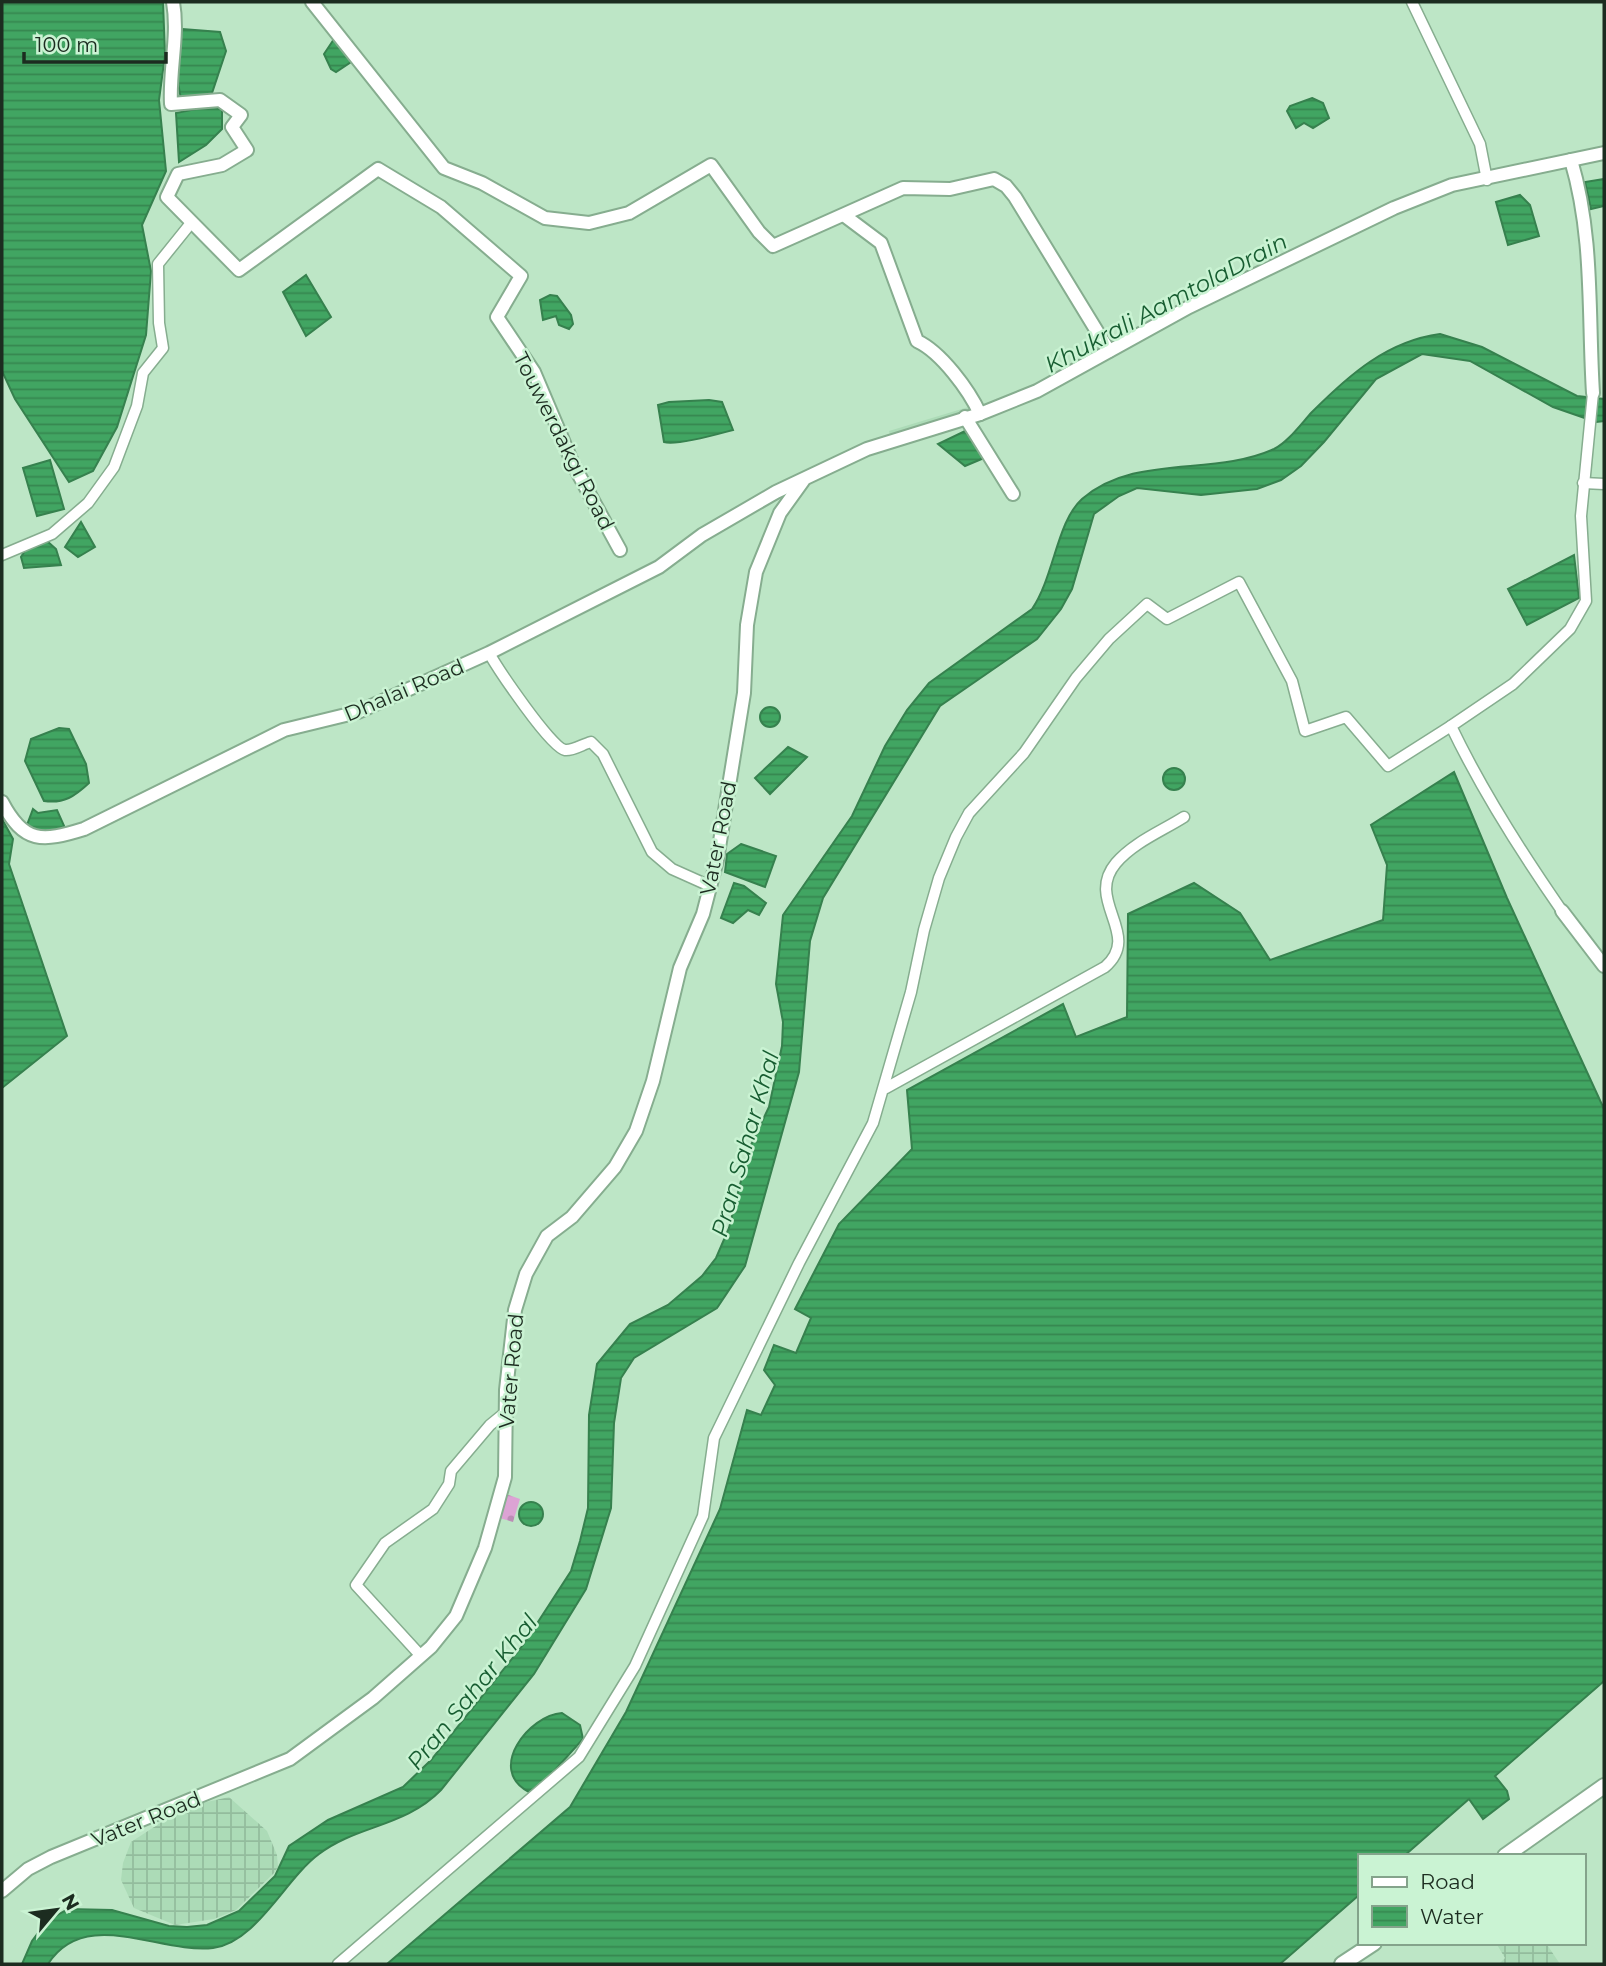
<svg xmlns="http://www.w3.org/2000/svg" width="1606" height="1966" viewBox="0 0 1606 1966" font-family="Montserrat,sans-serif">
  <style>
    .built { fill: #acdbb7 }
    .industrial { fill: url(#industrial-grid) }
    .cemetery { fill: url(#cemetery-stones) }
    .water { fill: url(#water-rules); stroke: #36814e; stroke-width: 2 }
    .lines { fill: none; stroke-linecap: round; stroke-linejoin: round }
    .minor-casing { stroke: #86ad8f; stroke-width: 13 }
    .tertiary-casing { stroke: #86ad8f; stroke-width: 16 }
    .secondary-casing { stroke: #86ad8f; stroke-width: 18 }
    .minor { stroke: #fff; stroke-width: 10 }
    .tertiary { stroke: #fff; stroke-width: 12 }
    .secondary { stroke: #fff; stroke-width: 14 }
    .labels { text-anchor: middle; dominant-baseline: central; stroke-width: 5; stroke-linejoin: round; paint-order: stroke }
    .street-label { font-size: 21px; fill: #1c2c20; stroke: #caf3d3 }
    .water-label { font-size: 23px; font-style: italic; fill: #175d31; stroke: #caf3d3 }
  </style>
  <defs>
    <pattern id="industrial-grid" width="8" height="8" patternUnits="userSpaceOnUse" patternTransform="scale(1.75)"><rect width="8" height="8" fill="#acdbb7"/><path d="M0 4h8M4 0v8" fill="none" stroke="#93bc9d"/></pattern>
    <pattern id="cemetery-stones" width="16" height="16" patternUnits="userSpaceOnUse" patternTransform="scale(1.75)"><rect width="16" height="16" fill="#dca3d4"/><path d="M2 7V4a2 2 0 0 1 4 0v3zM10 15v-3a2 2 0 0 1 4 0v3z" fill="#bc8cb6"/></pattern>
    <pattern id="water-rules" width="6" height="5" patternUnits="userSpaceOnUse" patternTransform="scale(1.75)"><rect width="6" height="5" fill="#41a562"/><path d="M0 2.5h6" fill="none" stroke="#368750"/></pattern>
  </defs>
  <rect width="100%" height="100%" fill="#bde6c6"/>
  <polygon class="built" points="975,405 978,413 891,438 889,431"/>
  <g class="industrial">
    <polygon points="229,1797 267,1831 277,1855 278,1867 274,1873 236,1910 214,1919 175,1925 134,1908 121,1880 123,1863 131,1842 171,1816 198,1804"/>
    <polygon points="1496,1943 1546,1943 1560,1964 1499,1964 1505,1958"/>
  </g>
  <polygon class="cemetery" points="503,1493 520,1499 513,1522 496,1517"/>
  <g class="water">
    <polygon points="2,2 163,2 165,55 159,100 166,171 142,225 151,271 146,335 117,427 93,471 69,482 15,399 2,371"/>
    <polygon points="182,29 220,32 226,51 211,96 181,99 176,72"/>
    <polygon points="334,39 354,60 336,72 331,69 324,54"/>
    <polygon points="1312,98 1323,103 1329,118 1313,128 1304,123 1296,128 1287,111 1290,106"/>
    <polygon points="211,106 222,109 222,129 206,145 179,162 176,113"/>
    <polygon points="1604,179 1604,206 1591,209 1585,182"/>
    <polygon points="1520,195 1530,205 1539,236 1508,245 1496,202"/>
    <polygon points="306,275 331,317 306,336 283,292"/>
    <polygon points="550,295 557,296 571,315 573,324 569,329 559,325 556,316 543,320 540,300"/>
    <path d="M1440 334 1482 347 1577 396 1604 399V421L1596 422 1553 407 1470 361 1422 354 1376 379 1324 442 1301 466 1281 480 1257 489 1201 495 1137 488 1119 496 1094 514 1072 589 1061 609 1037 639 940 706 823 898 810 941 799 1072 745 1266 717 1308 634 1358 621 1378 614 1423 611 1508 586 1589 534 1674 441 1790C405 1827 357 1825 319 1854 285 1879 257 1942 213 1948 159 1954 85 1906 48 1964H22L32 1941 47 1921 68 1909 112 1910 169 1926 187 1927 207 1925 239 1911 275 1876 289 1846 328 1820 403 1787 431 1760 523 1645 571 1571 580 1541 588 1508 589 1415 597 1364 630 1324 668 1305 702 1276 716 1258 729 1228 749 1149 769 1107 782 1046 783 1022 776 984 783 915 852 816 885 746 907 710 929 683 1032 609C1054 577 1057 521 1082 499 1135 453 1213 477 1274 449 1288 442 1301 424 1312 412 1349 375 1387 341 1440 334Z"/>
    <path d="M709 400 722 402 733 430C718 434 677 446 664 442L658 405 669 402Z"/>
    <polygon points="965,431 984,458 965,466 938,444"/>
    <polygon points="50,460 64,509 37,516 23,468"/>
    <polygon points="81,522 95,547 78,557 65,547"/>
    <polygon points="47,541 56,549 61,565 24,568 21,557 26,549"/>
    <polygon points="1574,555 1579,598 1527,625 1508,589"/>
    <circle cx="770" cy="717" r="10"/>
    <path d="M59 728 69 729 86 764 89 783C75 796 64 804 44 801L25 761 31 739Z"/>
    <polygon points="788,747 807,757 770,794 755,778"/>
    <circle cx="1174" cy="779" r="11"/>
    <polygon points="1454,772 1507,898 1604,1109 1604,1681 1495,1776 1507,1791 1509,1799 1483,1819 1469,1799 1404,1856 1359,1856 1359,1895 1280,1964 387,1964 570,1807 626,1712 720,1509 747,1410 761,1415 775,1385 764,1370 774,1345 796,1353 811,1318 795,1309 839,1224 912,1149 907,1090 1063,1004 1076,1037 1127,1017 1128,914 1194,883 1240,913 1270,960 1383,920 1387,865 1371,825"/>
    <polygon points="33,809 38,813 57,810 65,828 54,834 29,829 27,825"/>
    <polygon points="2,819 13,839 9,864 67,1036 2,1088"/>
    <polygon points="741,844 776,856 765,887 725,872 727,854"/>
    <polygon points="734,883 744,886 766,903 759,915 748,910 733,923 721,918"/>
    <circle cx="531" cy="1514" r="12"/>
    <path d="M562 1713 580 1725 583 1739 546 1780 529 1792C486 1770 529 1715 562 1713Z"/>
  </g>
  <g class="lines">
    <g class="minor-casing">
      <g id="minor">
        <polyline points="1412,2 1480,144 1487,180"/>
        <polyline points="1583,483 1604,484"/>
        <polyline points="2,555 52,534 88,503 114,467 137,406 143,373 163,348 159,323 158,264 191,223"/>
        <path d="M489 653C498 669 551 748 565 750 573 751 583 744 591 742L603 754 652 852 672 869 710 886"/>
        <path d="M1562 911C1521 852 1482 791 1451 726L1513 684 1570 629 1586 601 1581 516 1593 393"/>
        <path d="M886 1088 1105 967C1143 934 1084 901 1116 863 1134 842 1162 831 1184 817"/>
        <polyline points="421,1656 356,1585 385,1543 433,1509 449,1484 451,1471 490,1425 506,1412"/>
        <polyline points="338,1964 579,1757 635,1666 703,1516 714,1438 799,1263 873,1123 911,992 924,930 939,878 956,837 969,813 1024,753 1076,678 1109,639 1147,604 1167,619 1239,582 1292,681 1305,731 1346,717 1388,766 1451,726"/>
      </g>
    </g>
    <g class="tertiary-casing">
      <g id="tertiary">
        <path d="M173 2C179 36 169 69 171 104L220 100 241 115 232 127 247 150 222 165 178 174 167 197 239 270 378 169 441 207 521 276 497 317 534 372 573 464 620 550"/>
        <polyline points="312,2 444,168 482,183 545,218 589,223 629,213 711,165 759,232 773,246 903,188 950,189 994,179 1006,186 1015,197 1109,351"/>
        <path d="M1571 160C1594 237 1588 315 1593 393"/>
        <path d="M845 216 881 243 917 341C941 352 969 390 980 414"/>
        <polyline points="965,417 1013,494"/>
        <path d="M2 802C24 844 42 842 84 829L284 730 358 712 489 653 659 567 702 535 776 492 867 449 980 414 1037 391 1189 307 1394 208 1452 185 1604 153"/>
        <polyline points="1562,911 1604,966"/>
        <polyline points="2,1891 28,1869 51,1857 290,1759 373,1698 431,1647 456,1616 485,1548 505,1477 506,1390 515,1310 526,1274 547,1236 572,1217 615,1167 636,1131 653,1081 680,968 703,914 717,860 744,693 747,625 756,572 780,513 803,481"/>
      </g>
    </g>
    <g class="secondary-casing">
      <g id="secondary">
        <polyline points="1505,1856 1604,1786"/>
        <polyline points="1342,1964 1374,1943"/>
      </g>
    </g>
    <use href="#minor" class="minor"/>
    <use href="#tertiary" class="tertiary"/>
    <use href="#secondary" class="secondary"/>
  </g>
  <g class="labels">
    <g class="street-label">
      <text transform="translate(564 441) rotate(63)">Touwerdakgi Road</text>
      <text transform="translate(404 690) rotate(-23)">Dhalai Road</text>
      <text transform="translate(718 838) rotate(-79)">Vater Road</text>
      <text transform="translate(511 1371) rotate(-85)">Vater Road</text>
      <text transform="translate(146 1819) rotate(-22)">Vater Road</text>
    </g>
    <g class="water-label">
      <text transform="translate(1166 303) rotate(-28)">Khukrali AamtolaDrain</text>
      <text transform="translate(745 1144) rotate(-74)">Pran Sahar Khal</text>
      <text transform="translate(472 1692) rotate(-51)">Pran Sahar Khal</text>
    </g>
  </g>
  <rect width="1606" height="1966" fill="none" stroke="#1c2c20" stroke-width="7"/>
  <rect x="1358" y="1854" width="228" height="91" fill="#caf3d3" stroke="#84a38b" stroke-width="2"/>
  <rect x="1372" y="1877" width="35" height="10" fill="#ffffff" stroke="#84a38b" stroke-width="2"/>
  <text x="1420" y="1889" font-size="21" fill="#1c2c20">Road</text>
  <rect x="1372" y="1906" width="35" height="21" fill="url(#water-rules)" stroke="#84a38b" stroke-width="2"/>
  <text x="1420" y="1924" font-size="21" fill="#1c2c20">Water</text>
  <g transform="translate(56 1910) rotate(61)" stroke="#caf3d3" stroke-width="5" paint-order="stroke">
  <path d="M0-5L12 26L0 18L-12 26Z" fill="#1c2c20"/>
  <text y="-10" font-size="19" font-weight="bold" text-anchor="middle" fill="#1c2c20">N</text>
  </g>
  <path d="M24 52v10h142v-10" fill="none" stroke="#1c2c20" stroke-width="3.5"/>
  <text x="35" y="52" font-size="21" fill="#1c2c20" stroke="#caf3d3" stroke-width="5" paint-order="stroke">100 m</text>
</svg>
